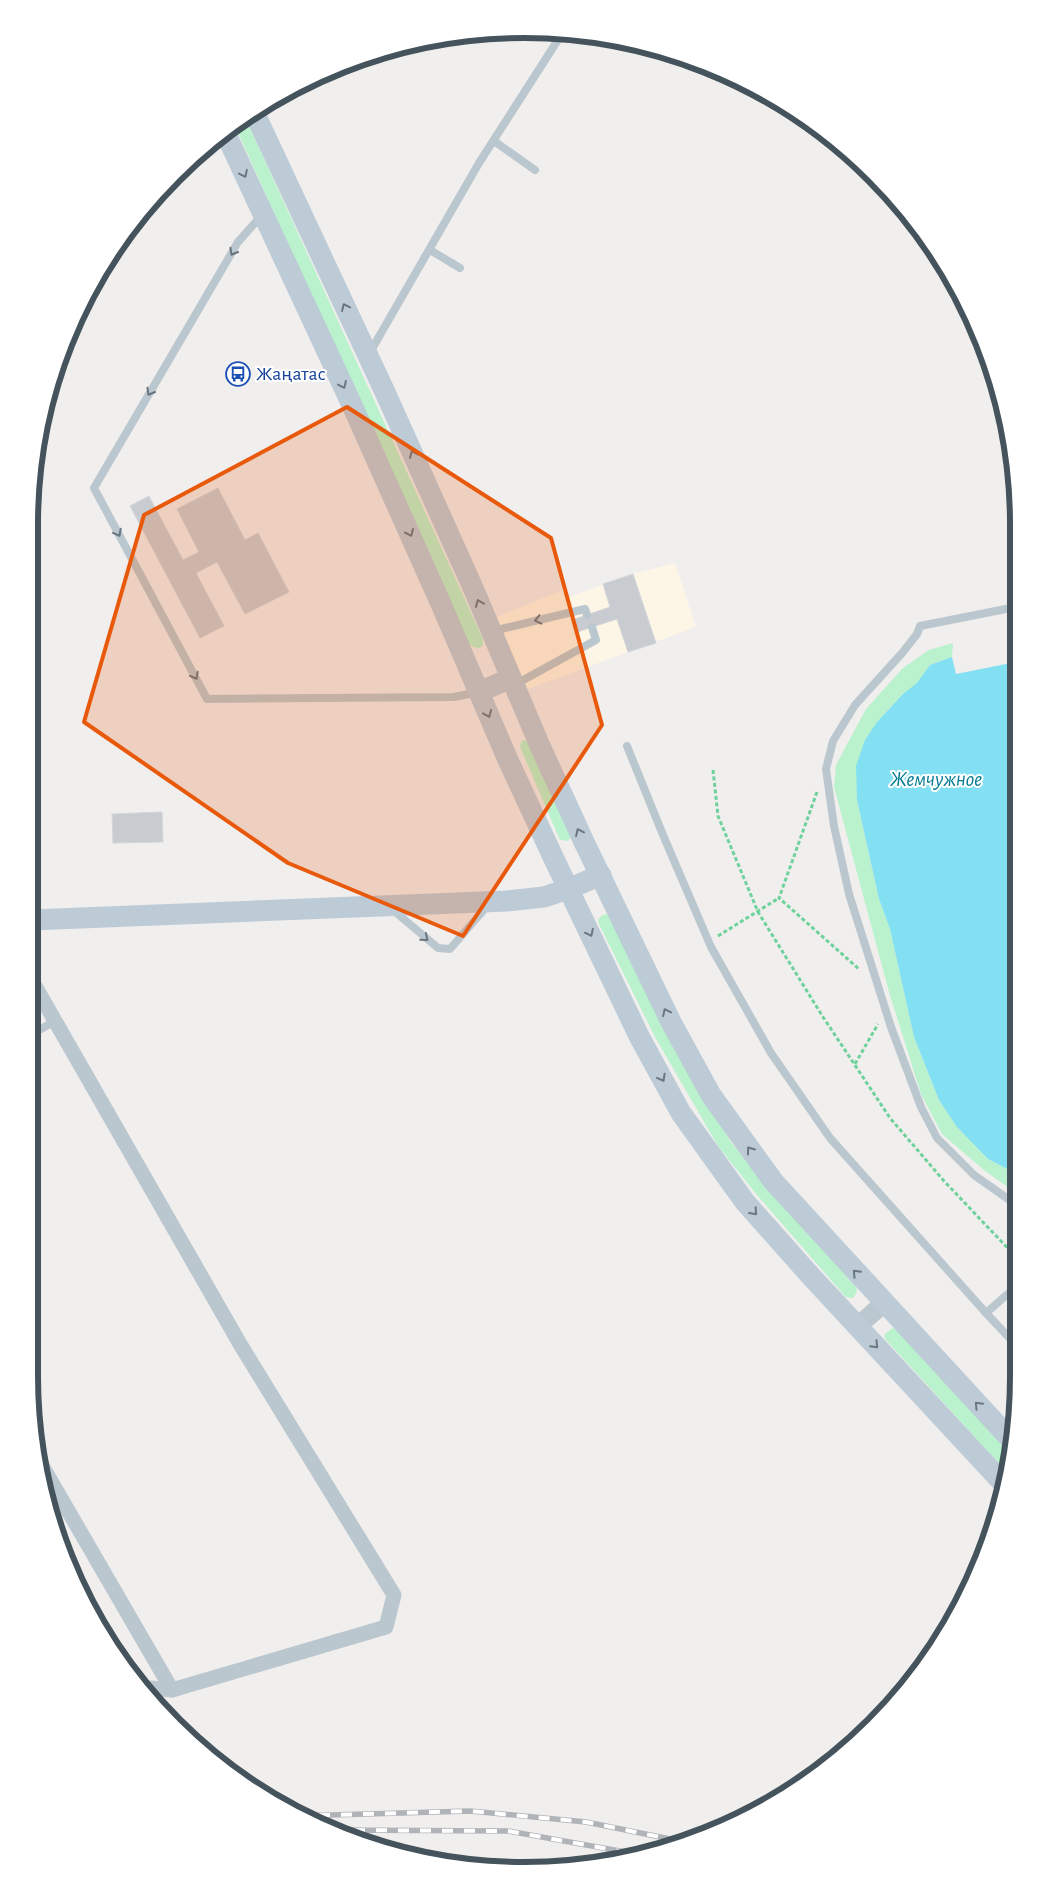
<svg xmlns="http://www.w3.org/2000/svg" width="1048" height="1900" viewBox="0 0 1048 1900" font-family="'Alegreya Sans',sans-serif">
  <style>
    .commercial { fill: #fdf5e6 }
    .green { fill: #b9f2cc }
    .water { fill: #83e0f2 }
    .building { fill: #c8ccd1; stroke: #d2d5da }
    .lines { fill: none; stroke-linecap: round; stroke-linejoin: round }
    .path { stroke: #6fd29c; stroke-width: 3; stroke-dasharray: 4 2.5; stroke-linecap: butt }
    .service { stroke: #bbc7ce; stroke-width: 8 }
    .minor { stroke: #bbc7ce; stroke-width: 15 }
    .tertiary { stroke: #bbc7ce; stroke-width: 19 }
    .secondary { stroke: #bdcbd7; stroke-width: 21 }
    .rail-casing { stroke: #b0b4b9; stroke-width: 5.5 }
    .rail { stroke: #fff; stroke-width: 4; stroke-dasharray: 11; stroke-linecap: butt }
    .oneway { stroke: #697782 }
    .oneway2 { stroke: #68767f }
    .marked { fill: #e8590c; fill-opacity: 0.2; stroke: #e8590c; stroke-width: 4; stroke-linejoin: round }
    .labels { text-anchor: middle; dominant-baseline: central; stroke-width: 4; stroke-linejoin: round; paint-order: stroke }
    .transit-label { font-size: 20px; fill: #164399; stroke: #fff; text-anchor: start }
    .water-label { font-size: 21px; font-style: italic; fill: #057b93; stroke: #fff }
    .rim { fill: none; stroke: #45535d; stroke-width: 6 }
  </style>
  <rect width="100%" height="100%" fill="#f1eeee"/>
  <polygon class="commercial" points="675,563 696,627 517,693 487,621 565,589 569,597 633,574"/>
  <g class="green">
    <polygon points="245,117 483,639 483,645 480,648 473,647 468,643 234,124"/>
    <polygon points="953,643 952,657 930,665 917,684 903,694 877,722 857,800 879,899 890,929 914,1037 939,1100 957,1127 988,1159 1015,1173 1017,1172 1017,1194 984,1170 942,1134 921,1094 889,992 834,787 836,765 866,709 903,668 929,650"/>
    <polygon points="523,740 527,741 571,836 568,841 560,840 520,747 521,742"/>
    <polygon points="607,914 667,1028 730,1141 767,1187 856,1287 857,1292 853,1298 846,1297 844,1295 757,1195 718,1146 655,1037 599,924 598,920 602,915"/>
    <polygon points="893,1328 898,1331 1009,1453 1006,1471 886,1340 884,1336 886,1333"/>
  </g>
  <polygon class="water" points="952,657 956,674 1016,662 1017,1172 1015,1173 988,1159 957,1127 939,1100 914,1037 890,929 879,899 857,800 856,766 865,740 877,722 903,694 917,683 930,665"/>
  <g class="building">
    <polygon points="218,488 245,540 258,533 289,592 245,614 217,562 196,573 224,626 200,638 130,506 149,496 183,560 199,552 177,509"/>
    <polygon points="633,574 656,643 628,652 617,619 577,632 572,620 610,607 603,584"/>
    <polygon points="162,812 163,842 113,843 112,814"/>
  </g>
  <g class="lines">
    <g class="path">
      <polyline points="713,770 718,816 758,912 823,1017 890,1118 944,1181 1018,1259"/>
      <polyline points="817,792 779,898 860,970"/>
      <polyline points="718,936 779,898"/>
      <polyline points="855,1064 878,1024"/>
    </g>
    <g class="service">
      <polyline points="494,141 535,170"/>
      <polyline points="262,215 238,242 94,488 207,699 454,697 478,692"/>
      <polyline points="430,250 460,268"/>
      <polyline points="369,354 479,163 563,32"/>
      <polyline points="1016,607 920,626 917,634 903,652 855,705 833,741 826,769 834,826 849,894 891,1027 921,1107 937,1138 974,1175 1018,1206"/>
      <polyline points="493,631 585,609 587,615"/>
      <polyline points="516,684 596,640 592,627"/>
      <polyline points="627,746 663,835 711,947 771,1053 830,1138 986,1313"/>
      <polyline points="393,910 438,948 450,949 488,905"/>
      <polyline points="32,1034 55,1021"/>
      <polyline points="1018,1285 986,1313 1018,1347"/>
    </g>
    <g class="minor">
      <polyline points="31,979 240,1344 394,1595 386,1627 172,1690 139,1687"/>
      <polyline points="37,1457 172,1690"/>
    </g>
    <polyline class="tertiary" points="858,1326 884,1303"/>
    <g class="secondary">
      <polyline points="254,112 384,390 474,590 540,746 585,844 671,1022 711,1095 773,1181 1012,1441"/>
      <polyline points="224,130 352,405 441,604 508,760 554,859 640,1038 681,1113 745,1202 808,1273 1003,1483"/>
      <polyline points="479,692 511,678"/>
      <polyline points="31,920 507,901 544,897 568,889 601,875"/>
    </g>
    <g class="rail-casing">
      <g id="rail">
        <polyline points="297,1816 470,1811 586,1822 685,1842"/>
        <polyline points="332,1830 508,1831 642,1855"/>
      </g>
    </g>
    <use href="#rail" class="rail"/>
  </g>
  <defs><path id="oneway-chevron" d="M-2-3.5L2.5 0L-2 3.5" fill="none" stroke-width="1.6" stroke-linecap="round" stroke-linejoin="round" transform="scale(1.25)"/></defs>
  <g class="oneway">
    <use href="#oneway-chevron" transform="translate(244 174) rotate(65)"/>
    <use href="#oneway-chevron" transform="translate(345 307) rotate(-115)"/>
    <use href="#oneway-chevron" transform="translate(343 385) rotate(65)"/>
    <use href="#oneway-chevron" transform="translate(413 454) rotate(-114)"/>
    <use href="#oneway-chevron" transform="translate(410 533) rotate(66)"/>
    <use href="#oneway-chevron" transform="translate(479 603) rotate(-113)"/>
    <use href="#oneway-chevron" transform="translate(488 714) rotate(67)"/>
    <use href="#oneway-chevron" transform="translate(579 832) rotate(-115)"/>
    <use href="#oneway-chevron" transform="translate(590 933) rotate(64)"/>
    <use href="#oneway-chevron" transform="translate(666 1012) rotate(-116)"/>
    <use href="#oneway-chevron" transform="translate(662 1078) rotate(61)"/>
    <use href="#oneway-chevron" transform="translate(750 1150) rotate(-126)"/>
    <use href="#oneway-chevron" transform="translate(754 1212) rotate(48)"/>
    <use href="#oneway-chevron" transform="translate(856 1273) rotate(-133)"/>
    <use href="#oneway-chevron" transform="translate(875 1345) rotate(47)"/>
    <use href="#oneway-chevron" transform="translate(978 1405) rotate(-133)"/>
  </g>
  <g class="oneway2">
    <use href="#oneway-chevron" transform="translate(233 252) rotate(120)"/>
    <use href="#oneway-chevron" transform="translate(150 392) rotate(120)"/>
    <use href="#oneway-chevron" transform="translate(118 533) rotate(62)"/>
    <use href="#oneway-chevron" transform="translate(538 620) rotate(167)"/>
    <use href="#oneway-chevron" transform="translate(195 676) rotate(62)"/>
    <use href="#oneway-chevron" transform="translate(425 938) rotate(40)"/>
  </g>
  <path class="marked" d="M347 407 551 538 602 725 463 936 288 863 84 722 144 515Z"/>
  <defs>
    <g id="bus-ring" transform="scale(1.25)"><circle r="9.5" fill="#fff" stroke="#1a4fb4" stroke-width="1.5"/><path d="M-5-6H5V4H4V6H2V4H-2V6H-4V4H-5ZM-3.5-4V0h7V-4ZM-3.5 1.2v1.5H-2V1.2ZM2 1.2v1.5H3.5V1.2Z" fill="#1a4fb4"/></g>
  </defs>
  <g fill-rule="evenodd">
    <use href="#bus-ring" x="238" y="374"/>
  </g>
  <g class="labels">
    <g class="transit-label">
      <text x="256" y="374">Жаңатас</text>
    </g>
    <g class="water-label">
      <text x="936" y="779">Жемчужное</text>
    </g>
  </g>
  <path d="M0 0H1048V1900H0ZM524 38H524A486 486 0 0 1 1010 524V1376A486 486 0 0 1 524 1862H524A486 486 0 0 1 38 1376V524A486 486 0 0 1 524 38Z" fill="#fff" fill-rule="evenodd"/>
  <path class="rim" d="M524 38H524A486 486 0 0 1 1010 524V1376A486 486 0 0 1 524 1862H524A486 486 0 0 1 38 1376V524A486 486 0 0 1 524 38Z"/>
</svg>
